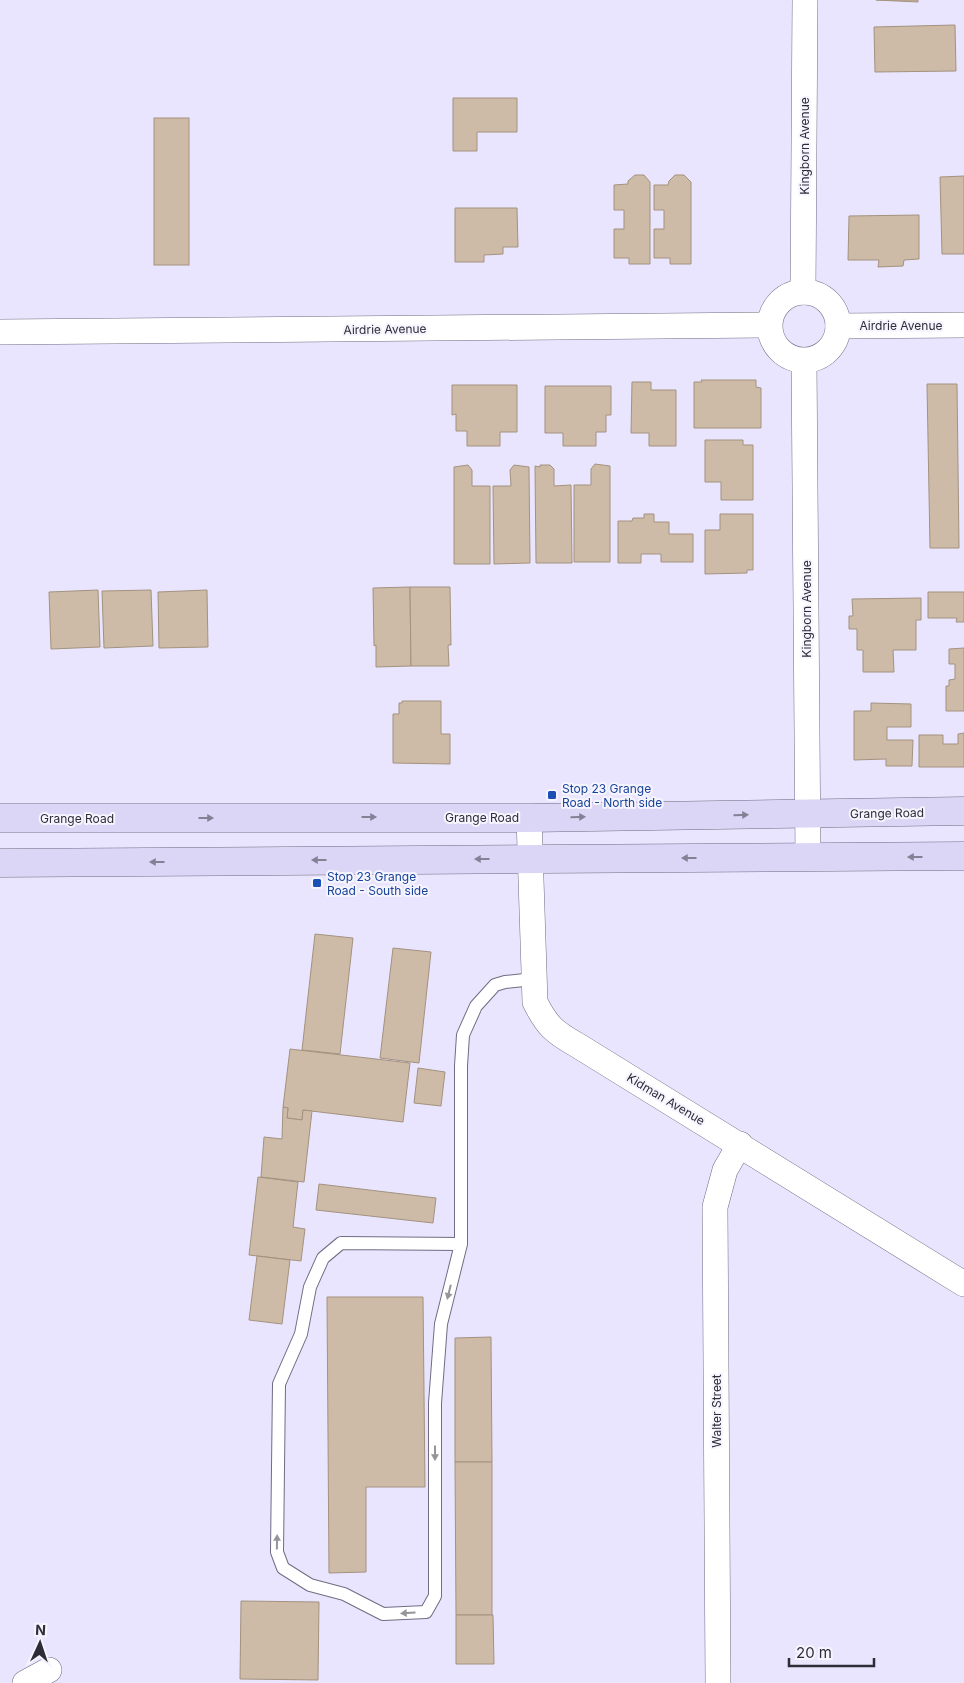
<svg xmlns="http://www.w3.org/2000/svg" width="964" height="1683" viewBox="0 0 964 1683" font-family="Inter,sans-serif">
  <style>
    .building { fill: #cdbba7; stroke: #a3927f }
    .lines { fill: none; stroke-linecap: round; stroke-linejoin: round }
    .lane-casing { stroke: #706c82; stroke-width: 14 }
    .street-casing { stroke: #706c82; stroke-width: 26 }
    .secondary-casing { stroke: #706c82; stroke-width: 29 }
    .lane { stroke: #fff; stroke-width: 12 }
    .street { stroke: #fff; stroke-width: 25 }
    .secondary { stroke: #dbd5f6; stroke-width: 28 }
    .oneway { fill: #848096 }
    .oneway2 { fill: #96969a }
    .transit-dot { fill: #1a4fb4; stroke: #f6f4fe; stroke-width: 2 }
    .labels { text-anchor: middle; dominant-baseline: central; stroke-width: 4; stroke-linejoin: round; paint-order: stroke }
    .street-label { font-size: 12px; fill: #2e2c36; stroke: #f6f4fe }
    .transit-label { font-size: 12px; fill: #164399; stroke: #f6f4fe; text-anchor: start }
  </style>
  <rect width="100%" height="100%" fill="#e9e5fe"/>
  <g class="building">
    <polygon points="876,0 918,0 918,2"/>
    <polygon points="955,25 956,71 875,72 874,27"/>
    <polygon points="453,98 517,98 517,132 477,132 477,151 453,151"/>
    <rect x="154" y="118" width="35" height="147"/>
    <polygon points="635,175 644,175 650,182 650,264 629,264 629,258 614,258 614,229 624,229 624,210 614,210 614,185 628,184 628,181"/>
    <polygon points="675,175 684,175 691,182 691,264 670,264 670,258 654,258 654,229 664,229 664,210 654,210 654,185 668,185 669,181"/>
    <polygon points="964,176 964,254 942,254 940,177"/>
    <polygon points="455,208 517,208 518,247 503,247 503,254 484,255 484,262 455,262"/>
    <polygon points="919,215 919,259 904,260 903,266 878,267 879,260 848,260 849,216"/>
    <polygon points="701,380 756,380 756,387 761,388 761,428 694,428 694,382 702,382"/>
    <polygon points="632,382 651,382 651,390 676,390 676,446 649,446 649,433 631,433"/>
    <polygon points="927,384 957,384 959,548 930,548"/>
    <polygon points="452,385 517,385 517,432 500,432 500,446 467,446 467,431 456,431 456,414 452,415"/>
    <polygon points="545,386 611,386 611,415 606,415 606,432 596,432 596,446 563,446 563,433 545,433"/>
    <polygon points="705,440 743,440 743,445 753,445 753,500 721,500 721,482 705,482"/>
    <polygon points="595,464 610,466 610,562 574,562 574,485 591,485 591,469"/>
    <polygon points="468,465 472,470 472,486 490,486 490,564 454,564 454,467"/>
    <polygon points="514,465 529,467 530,563 494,564 493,486 511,486 510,470"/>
    <polygon points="540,465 550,465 554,469 554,486 571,485 572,563 536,563 535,466 540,467"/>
    <polygon points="644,514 654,514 654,522 669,522 669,534 693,534 693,562 661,562 661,554 641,554 641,563 618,563 618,521 632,521 633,518 644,518"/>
    <polygon points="720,514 753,514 753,570 747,570 747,573 705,574 705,530 720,530"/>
    <polygon points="410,587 411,666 376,667 376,645 374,646 373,588"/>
    <polygon points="410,587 450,587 451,645 448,645 449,666 411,666"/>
    <polygon points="98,590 100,647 51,649 49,592"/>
    <polygon points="151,590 153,646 104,648 102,591"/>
    <polygon points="207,590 208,647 159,648 158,592"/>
    <polygon points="928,592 964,592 964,622 956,622 957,618 928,618"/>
    <polygon points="921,598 921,620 916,620 916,650 893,650 894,672 863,672 863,650 857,650 857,629 849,629 849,616 853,616 852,599"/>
    <polygon points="964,648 964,711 946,711 946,686 949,686 949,680 955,679 955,664 949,664 949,649"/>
    <polygon points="402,701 441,701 441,734 450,734 450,764 393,763 393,714 399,714 399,703 402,703"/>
    <polygon points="871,703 911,704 911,727 887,727 887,740 913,740 912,766 886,766 886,759 854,760 854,711 871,711"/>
    <polygon points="964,733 964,767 919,767 919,735 943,735 943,744 958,744 958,734"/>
    <polygon points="315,934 353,938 340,1054 302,1050"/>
    <polygon points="393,948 431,952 419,1063 380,1058"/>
    <polygon points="290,1049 410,1063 403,1122 303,1110 302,1120 287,1118 288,1108 283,1107"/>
    <polygon points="418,1068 445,1072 441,1106 414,1103"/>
    <polygon points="283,1107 288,1108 287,1118 302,1120 303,1110 312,1111 304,1182 261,1177 264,1137 282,1139"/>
    <polygon points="258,1177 298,1182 293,1227 305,1229 301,1261 249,1255"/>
    <polygon points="319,1184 436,1198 433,1223 316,1210"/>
    <polygon points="257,1256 290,1260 282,1324 249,1320"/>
    <polygon points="327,1297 423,1297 425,1487 366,1487 366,1572 329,1573"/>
    <polygon points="491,1337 492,1462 455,1462 455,1338"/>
    <polygon points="455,1462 492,1462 492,1615 456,1615"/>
    <polygon points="241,1601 319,1602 318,1680 240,1679"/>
    <polygon points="456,1615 493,1615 494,1664 456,1664"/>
  </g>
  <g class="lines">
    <g class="lane-casing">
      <polyline id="lane" points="461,1244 341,1243 323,1258 310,1287 301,1334 279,1384 277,1552 283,1568 310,1585 344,1594 383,1614 426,1612 435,1596 435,1403 441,1324 461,1244 461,1066 463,1035 476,1006 495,985 505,982 534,979"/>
    </g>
    <g class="street-casing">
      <g id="street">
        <circle cx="804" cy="326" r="34"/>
        <polyline points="803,292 805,0"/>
        <polyline points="838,326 964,325"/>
        <polyline points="0,332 769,325"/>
        <polyline points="804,361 808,857"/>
        <path d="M529 818 535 1002C547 1026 554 1032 577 1045L964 1284"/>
        <polyline points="25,1683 49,1670"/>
        <polyline points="718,1683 715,1207 725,1170 740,1144"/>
      </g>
    </g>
    <g class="secondary-casing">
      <g id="secondary">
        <polyline points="0,818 529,818 964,811"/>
        <polyline points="0,863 964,856"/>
      </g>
    </g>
    <use href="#lane" class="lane"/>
    <use href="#street" class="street"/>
    <use href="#secondary" class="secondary"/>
  </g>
  <defs><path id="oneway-solid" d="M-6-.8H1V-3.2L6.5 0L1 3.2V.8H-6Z" transform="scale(1.25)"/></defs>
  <g class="oneway">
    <use href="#oneway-solid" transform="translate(741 815) rotate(-1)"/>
    <use href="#oneway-solid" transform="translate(369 817)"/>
    <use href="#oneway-solid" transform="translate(578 817) rotate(-1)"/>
    <use href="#oneway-solid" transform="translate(206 818)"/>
    <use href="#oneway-solid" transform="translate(915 857) rotate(180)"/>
    <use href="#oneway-solid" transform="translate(689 858) rotate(180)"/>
    <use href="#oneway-solid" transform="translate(482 859) rotate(180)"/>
    <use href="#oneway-solid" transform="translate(319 860) rotate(180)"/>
    <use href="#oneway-solid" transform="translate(157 862) rotate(180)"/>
  </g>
  <g class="oneway2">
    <use href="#oneway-solid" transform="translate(449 1292) rotate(104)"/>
    <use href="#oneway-solid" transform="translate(435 1453) rotate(90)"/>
    <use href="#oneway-solid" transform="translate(277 1542) rotate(-89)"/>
    <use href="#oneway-solid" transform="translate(408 1613) rotate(177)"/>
  </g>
  <g class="transit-dot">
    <rect x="547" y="790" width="10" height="10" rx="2.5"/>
    <rect x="312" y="878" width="10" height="10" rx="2.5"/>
  </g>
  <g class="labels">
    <g class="street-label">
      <text transform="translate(804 146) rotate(-90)">Kingborn Avenue</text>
      <text x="901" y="325">Airdrie Avenue</text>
      <text transform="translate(385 329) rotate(-1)">Airdrie Avenue</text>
      <text transform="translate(806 609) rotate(-90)">Kingborn Avenue</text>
      <text transform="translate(887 813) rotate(-1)">Grange Road</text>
      <text x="482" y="817">Grange Road</text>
      <text x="77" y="818">Grange Road</text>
      <text transform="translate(666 1099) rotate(31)">Kidman Avenue</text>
      <text transform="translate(716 1411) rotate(-90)">Walter Street</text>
    </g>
    <g class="transit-label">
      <text x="562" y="788">Stop 23 Grange<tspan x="562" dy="14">Road - North side</tspan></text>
      <text x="327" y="876">Stop 23 Grange<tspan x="327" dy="14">Road - South side</tspan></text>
    </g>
  </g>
  <g transform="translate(40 1643) rotate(3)" stroke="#f6f4fe" stroke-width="4" paint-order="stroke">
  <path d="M0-4L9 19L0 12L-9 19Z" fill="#2e2c36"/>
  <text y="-8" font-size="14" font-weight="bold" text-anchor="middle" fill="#2e2c36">N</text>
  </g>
  <path d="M789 1658v8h85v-8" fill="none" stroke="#2e2c36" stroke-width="2.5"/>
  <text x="796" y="1658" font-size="15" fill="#2e2c36" stroke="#f6f4fe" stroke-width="4" paint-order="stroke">20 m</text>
</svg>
